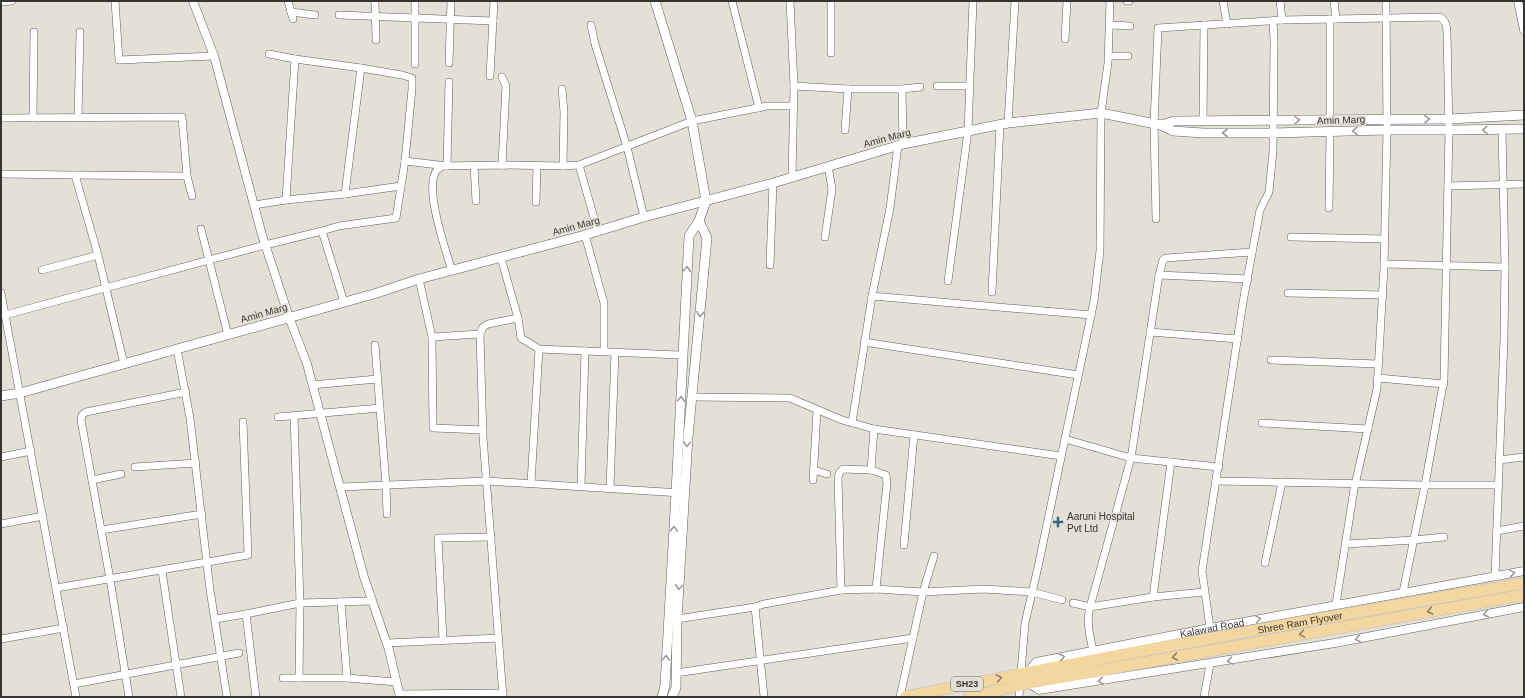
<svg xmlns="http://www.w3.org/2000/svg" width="1525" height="698" viewBox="0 0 1525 698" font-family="Arial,sans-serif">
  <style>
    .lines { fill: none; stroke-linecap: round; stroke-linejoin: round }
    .minor-casing { stroke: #615d57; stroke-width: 8 }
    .tertiary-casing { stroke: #615d57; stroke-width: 9 }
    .secondary-casing { stroke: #615d57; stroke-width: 10 }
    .primary-casing { stroke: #bfbebe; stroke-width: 12 }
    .minor { stroke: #fff; stroke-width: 7 }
    .tertiary { stroke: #fff; stroke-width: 8 }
    .secondary { stroke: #fff; stroke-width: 9 }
    .primary { stroke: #f4d7a0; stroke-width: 11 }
    .oneway { stroke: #9b9a99 }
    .oneway2 { stroke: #8c7e64 }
    .poi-dot { fill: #316882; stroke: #e4e0d8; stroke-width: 1.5 }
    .labels { text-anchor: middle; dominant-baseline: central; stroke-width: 3.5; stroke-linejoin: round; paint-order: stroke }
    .shield { fill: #e4e0d8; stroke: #6b6864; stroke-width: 1 }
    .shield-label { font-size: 9px; font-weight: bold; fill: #373533 }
    .street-label { font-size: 10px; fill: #373533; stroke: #e4e0d8 }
    .poi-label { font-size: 10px; fill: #373533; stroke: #e4e0d8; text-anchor: start }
  </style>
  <rect width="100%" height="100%" fill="#e4e0d8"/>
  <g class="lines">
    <g class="minor-casing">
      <g id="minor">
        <polyline points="115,1 119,60 214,56"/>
        <polyline points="288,1 293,19"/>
        <polyline points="375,1 376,40"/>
        <polyline points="732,1 759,108"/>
        <polyline points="790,1 794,86"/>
        <polyline points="831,1 831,53"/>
        <polyline points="1127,1 1129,1"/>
        <polyline points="1223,1 1227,24"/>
        <polyline points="1280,1 1282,20"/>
        <polyline points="1334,1 1336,19"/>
        <polyline points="1,2 12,1"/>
        <polyline points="291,12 315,15"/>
        <polyline points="339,15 493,21"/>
        <polyline points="591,25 595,44 627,147 644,217"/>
        <polyline points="1110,25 1130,26"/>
        <polyline points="1065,39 1067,1"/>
        <polyline points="1109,56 1128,56"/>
        <polyline points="295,59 361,68 402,75 412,78 412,89 405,161 396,218 339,226 322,231"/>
        <polyline points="449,63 451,1"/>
        <polyline points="415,64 415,1"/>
        <polyline points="490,76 494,1"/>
        <polyline points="502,77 506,86 502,165"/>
        <polyline points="937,86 969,86"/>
        <polyline points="562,89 564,112 563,166"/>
        <polyline points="848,89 902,89 903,144"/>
        <polyline points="902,89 920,87"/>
        <polyline points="1,118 182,117 187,176 192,196"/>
        <polyline points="33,118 34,32"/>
        <polyline points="78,118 80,32"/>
        <polyline points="1330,119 1330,19"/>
        <polyline points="1203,121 1204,25"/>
        <polyline points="1008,123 1015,1"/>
        <polyline points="405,161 447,166 449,82"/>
        <polyline points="579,165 598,232"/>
        <polyline points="474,166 476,201"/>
        <polyline points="1,174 75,175 98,255 124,364"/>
        <polyline points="75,175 187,176"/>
        <polyline points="792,177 794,86 848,89 845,130"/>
        <polyline points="1448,186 1524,184"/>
        <polyline points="345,194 361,68"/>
        <polyline points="286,200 345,194 401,186"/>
        <polyline points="536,202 537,166"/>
        <polyline points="254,205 286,200 295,59 269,54"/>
        <polyline points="1329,208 1330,132"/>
        <path d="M1156 219 1154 124 1158 28 1282 20 1440 17C1446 21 1447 26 1447 33L1449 130 1444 379 1425 485 1403 592"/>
        <polyline points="201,229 228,335"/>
        <polyline points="585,235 604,303 604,351"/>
        <polyline points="825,237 832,189 828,166"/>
        <polyline points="1291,237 1385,239"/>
        <polyline points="501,258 518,318 488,324 483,327 480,334 483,437 503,697"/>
        <polyline points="1384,264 1505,267 1502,130"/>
        <polyline points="770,265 773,183"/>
        <polyline points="42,270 98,255"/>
        <path d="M452 271C446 251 423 186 437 170 439 168 441 168 442 166L502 165 563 166 579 165 692 121 767 106H793"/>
        <polyline points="1159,275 1163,260 1166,258 1252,252"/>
        <polyline points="419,279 432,337 433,428 483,430"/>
        <polyline points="948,281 968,131 973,1"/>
        <polyline points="992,292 1000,125"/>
        <polyline points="1,293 76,697"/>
        <polyline points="1288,293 1383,295"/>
        <polyline points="872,296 1091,315"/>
        <polyline points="5,315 265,245 322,231 344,302"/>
        <polyline points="518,318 521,338 539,349 679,355"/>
        <polyline points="1150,332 1238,339"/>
        <polyline points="432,337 480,334"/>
        <polyline points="864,342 1078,375"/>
        <polyline points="375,345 386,485 387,514"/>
        <polyline points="177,349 190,418 210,590 227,697"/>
        <polyline points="1271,360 1378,364"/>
        <polyline points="1378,378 1444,384"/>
        <polyline points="312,385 377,379"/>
        <polyline points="693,397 790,398 842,420 874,429 1061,456"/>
        <polyline points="294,415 300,603 299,678 347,678 396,682"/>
        <polyline points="278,417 380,408"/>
        <polyline points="852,423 872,296 890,208 898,145"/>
        <polyline points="1262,423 1368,429"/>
        <polyline points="1065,439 1131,458 1219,467"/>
        <polyline points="1,457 31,451"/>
        <polyline points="1499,460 1524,457"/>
        <polyline points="135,467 196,463"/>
        <polyline points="814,470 827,474"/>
        <polyline points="871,470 874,429"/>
        <polyline points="92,480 121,474"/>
        <polyline points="813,480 817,411"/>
        <polyline points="1216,481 1425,485 1498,485"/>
        <polyline points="531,483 539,349"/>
        <polyline points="581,486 585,351"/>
        <polyline points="340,487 487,481 681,493"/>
        <polyline points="610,488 615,352"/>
        <polyline points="1,524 43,516"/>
        <polyline points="101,530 202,514"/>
        <polyline points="1497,531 1524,526"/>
        <polyline points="1346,544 1414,540 1444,537"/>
        <polyline points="904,545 914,435"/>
        <polyline points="1265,563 1282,482"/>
        <polyline points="162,571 181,697"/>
        <polyline points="1495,576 1504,339 1505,267"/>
        <polyline points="56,588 248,555 243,422"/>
        <polyline points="841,590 838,477 840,472 843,469 871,470 886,475 887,483 876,589"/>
        <polyline points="1153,597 1171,462"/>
        <polyline points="341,602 347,678"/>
        <polyline points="1073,603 1090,607 1131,458 1159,275 1248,279"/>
        <polyline points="1336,604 1354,489 1377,389 1384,267 1387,130 1386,1"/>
        <polyline points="755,607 764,604 841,590 876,589 923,592 984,589 1032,592 1062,600"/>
        <polyline points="246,614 256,697"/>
        <polyline points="215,619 246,614 300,603 372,601"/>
        <polyline points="677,619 755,607 764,697"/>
        <polyline points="1210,628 1202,571 1243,302 1260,210 1269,192 1273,151 1274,41 1273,21"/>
        <polyline points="1,639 64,628"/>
        <polyline points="443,640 438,538 491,537"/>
        <polyline points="387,643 499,638"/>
        <path d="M1093 651C1090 636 1086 622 1090 607L1153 597 1204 592"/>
        <polyline points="676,673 913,638"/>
        <polyline points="283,678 299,678"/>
        <polyline points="74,684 239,653"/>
        <polyline points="399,694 503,693"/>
        <polyline points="129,697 110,579 81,420 82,415 86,412 186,392"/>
        <polyline points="900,697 923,592 934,556"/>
        <polyline points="1019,697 1025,623 1038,567 1094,301 1100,251 1101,113 1108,63 1110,1"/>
        <polyline points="1204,697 1210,664"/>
      </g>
    </g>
    <g class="tertiary-casing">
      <g id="tertiary">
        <polyline points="193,1 214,56 262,235 289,317 307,364 364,577 389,650 400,697"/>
        <polyline points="1518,1 1524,30"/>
        <path id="s1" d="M1028 672 1036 662 1210 628 1524 571"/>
        <polyline points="1029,683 1039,690 1335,643 1524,607"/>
      </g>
    </g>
    <g class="secondary-casing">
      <g id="secondary">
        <polyline points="655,1 692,121 706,201 699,221 689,236 676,493 665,685 662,697"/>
        <polyline points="1161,125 1174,121 1449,119 1524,115"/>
        <polyline points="1,396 20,393 377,293 419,279 585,235 644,217 773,183 903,144 1008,123 1101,113 1161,125 1173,131 1203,133 1272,133 1387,130 1449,130 1524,129"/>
        <polyline points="672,697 676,688 677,619 688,437 707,238 699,221"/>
      </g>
    </g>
    <g class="primary-casing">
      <g id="primary">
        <path id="s2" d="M905 697C1111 655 1317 619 1524 583"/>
        <polyline points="969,697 1029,683 1524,595"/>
      </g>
    </g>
    <use href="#minor" class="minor"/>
    <use href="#tertiary" class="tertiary"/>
    <use href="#secondary" class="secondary"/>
    <use href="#primary" class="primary"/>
  </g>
  <defs><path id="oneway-chevron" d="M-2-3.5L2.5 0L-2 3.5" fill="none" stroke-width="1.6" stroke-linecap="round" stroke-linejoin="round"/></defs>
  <g class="oneway">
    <use href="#oneway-chevron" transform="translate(1427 119) rotate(-1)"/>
    <use href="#oneway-chevron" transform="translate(1297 120) rotate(-1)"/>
    <use href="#oneway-chevron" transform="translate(1485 130) rotate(179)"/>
    <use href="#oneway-chevron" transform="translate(1355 131) rotate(178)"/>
    <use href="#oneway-chevron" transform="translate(1225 133) rotate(-180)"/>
    <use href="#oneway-chevron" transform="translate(687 269) rotate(-87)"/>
    <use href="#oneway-chevron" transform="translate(700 314) rotate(96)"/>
    <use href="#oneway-chevron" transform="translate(681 399) rotate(-87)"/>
    <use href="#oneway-chevron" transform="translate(687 444) rotate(93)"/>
    <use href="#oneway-chevron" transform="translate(674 529) rotate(-87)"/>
    <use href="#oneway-chevron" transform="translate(1512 573) rotate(-9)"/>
    <use href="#oneway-chevron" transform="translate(679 587) rotate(94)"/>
    <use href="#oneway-chevron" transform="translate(1486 614) rotate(169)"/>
    <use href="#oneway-chevron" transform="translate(1258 619) rotate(-10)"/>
    <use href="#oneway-chevron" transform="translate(1358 639) rotate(169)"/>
    <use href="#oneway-chevron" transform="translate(1062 657) rotate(-11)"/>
    <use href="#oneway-chevron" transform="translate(666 658) rotate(-87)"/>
    <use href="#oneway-chevron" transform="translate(1230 661) rotate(170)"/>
    <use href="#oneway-chevron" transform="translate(1101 681) rotate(171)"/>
  </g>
  <g class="oneway2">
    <use href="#oneway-chevron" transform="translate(1430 611) rotate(170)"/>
    <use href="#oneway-chevron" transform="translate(1302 634) rotate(170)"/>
    <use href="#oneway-chevron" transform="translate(1175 657) rotate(170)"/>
    <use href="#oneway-chevron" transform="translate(999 678) rotate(-11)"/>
  </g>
  <path class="poi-dot" d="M1056 516h4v4h4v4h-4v4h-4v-4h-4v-4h4z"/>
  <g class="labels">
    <rect class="shield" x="951" y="677" width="32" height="14" rx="3"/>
    <g class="shield-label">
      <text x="967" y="684">SH23</text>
    </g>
    <g class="street-label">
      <text transform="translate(1341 120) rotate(-2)">Amin Marg</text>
      <text transform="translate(887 138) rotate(-15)">Amin Marg</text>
      <text transform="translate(576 226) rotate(-15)">Amin Marg</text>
      <text transform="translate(264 313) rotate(-16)">Amin Marg</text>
      <text stroke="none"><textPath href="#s2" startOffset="402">Shree Ram Flyover</textPath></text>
      <text stroke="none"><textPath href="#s1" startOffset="192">Kalawad Road</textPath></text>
    </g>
    <g class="poi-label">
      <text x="1067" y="516">Aaruni Hospital<tspan x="1067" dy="12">Pvt Ltd</tspan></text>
    </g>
  </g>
  <rect width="1525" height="698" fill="none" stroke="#373533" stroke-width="4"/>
</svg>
